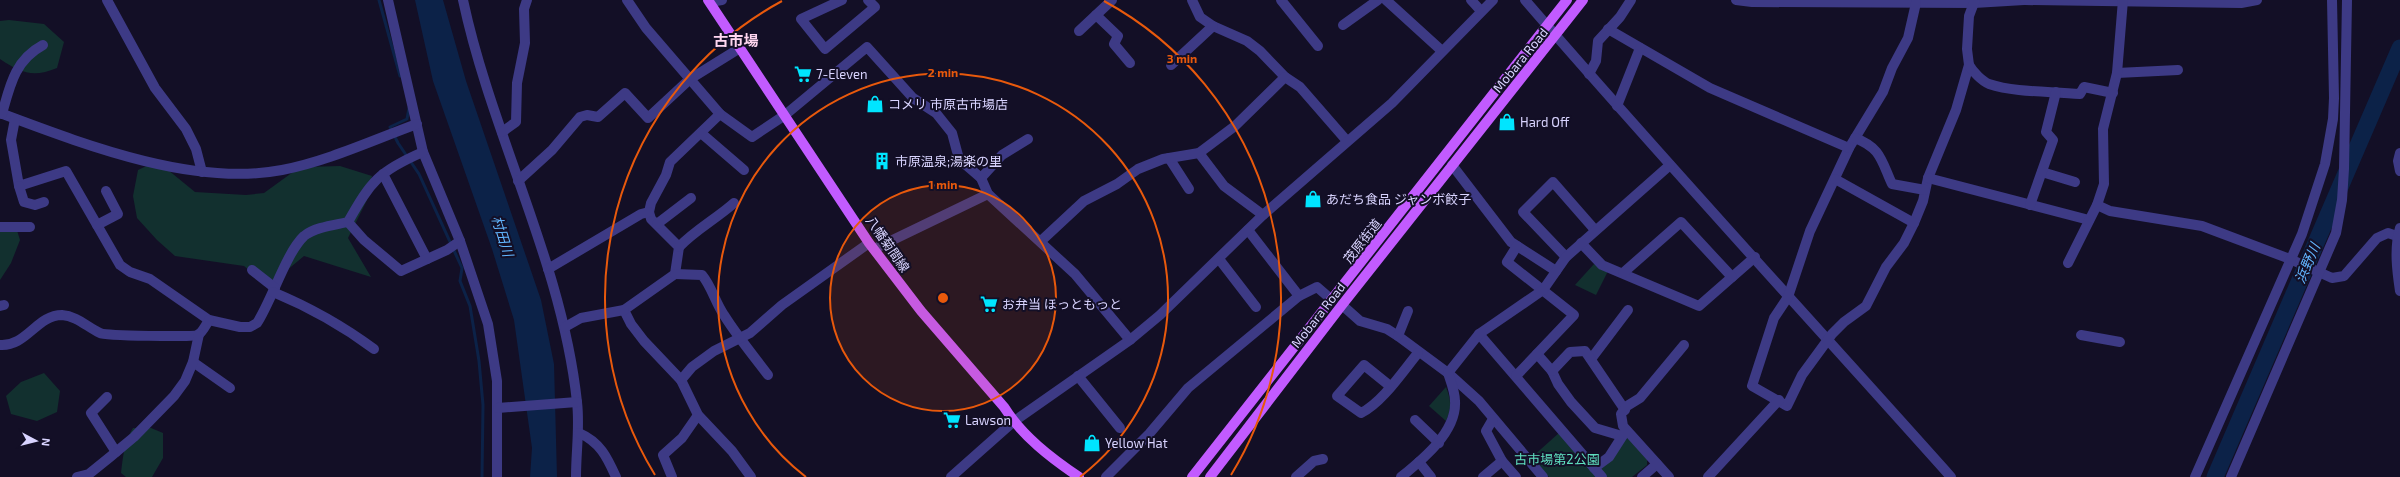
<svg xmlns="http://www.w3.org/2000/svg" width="2400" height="477" viewBox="0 0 2400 477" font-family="'Exo 2','Noto Sans JP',sans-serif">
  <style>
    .green { fill: #12302f }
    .water { fill: #0c2248 }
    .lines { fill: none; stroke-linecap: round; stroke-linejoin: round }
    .stream { stroke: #0c2248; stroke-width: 3 }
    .river { stroke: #0c2248; stroke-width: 17 }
    .minor { stroke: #3d3a85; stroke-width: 10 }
    .major { stroke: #c25bff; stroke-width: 10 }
    .ring { fill: none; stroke: #e8590c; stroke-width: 2 }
    .labels { text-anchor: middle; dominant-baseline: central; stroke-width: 4; stroke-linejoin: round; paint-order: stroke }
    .street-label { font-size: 13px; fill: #d9d4ff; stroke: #130f26 }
    .poi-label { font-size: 13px; fill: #d9d4ff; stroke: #130f26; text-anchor: start }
    .park-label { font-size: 13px; fill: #5fe0c0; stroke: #130f26 }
    .water-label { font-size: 14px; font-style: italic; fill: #62b6ff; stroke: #130f26 }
    .quarter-label { font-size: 15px; font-weight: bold; fill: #ffd6f0; stroke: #130f26 }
    .centre { fill: #e8590c; stroke: #130f26; stroke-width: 2 }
    .ring-label { font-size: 12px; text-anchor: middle; font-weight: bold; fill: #e8590c; stroke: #130f26; stroke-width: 4; stroke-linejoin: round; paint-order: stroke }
  </style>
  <rect width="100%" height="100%" fill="#130f26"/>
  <g class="green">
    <path d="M9 20 44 24 64 42 57 68C33 78 21 73 0 59V21Z"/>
    <polygon points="157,161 195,192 246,195 264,193 293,172 306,167 340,166 372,176 367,200 348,238 371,277 304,256 268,286 244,266 175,256 157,240 137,218 133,196 138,170"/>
    <polygon points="0,222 15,224 20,240 11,263 0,280"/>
    <polygon points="1594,264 1608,271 1596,295 1575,285"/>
    <polygon points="44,373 60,391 57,412 37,421 11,414 6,396 21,382"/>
    <path d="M1446 387C1451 400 1452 408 1446 421L1429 406Z"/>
    <path d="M133 428H151L163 433V458L152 477H126L121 473C123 457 124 442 133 428Z"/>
    <polygon points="1559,433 1598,477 1549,477 1531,458"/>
    <polygon points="1627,437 1647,459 1647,465 1632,477 1606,477 1600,470"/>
  </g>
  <polygon class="water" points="415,0 443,0 466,81 541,300 554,364 557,477 530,477 532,448 514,320 492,249 433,81"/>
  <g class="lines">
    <g class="stream">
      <polyline points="379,0 400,76"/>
      <polyline points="409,108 407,119 390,127 398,143 419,174 462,268 460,281 470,306 479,361 483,405 482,477"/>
    </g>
    <polyline class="river" points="2215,477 2400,48"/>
    <g class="minor">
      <polyline points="107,0 155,88 186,129 196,149 202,172"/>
      <polyline points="388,0 423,152 460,241 488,324 497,381 497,477"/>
      <path d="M463 0C492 136 562 262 577 402 580 427 576 451 576 477"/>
      <polyline points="627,0 646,28 720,114 752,137 785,115 867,47 913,98 936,113 952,133 959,159 981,178 988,194 1075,274 1130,340"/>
      <polyline points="842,0 801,19 825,49 875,7 868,0"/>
      <polyline points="1192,0 1200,17 1213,26 1247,41 1260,51 1285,77 1300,87 1347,141"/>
      <polyline points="1281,0 1318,46"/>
      <polyline points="1386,0 1442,51"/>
      <polyline points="1471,0 1481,11"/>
      <path d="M1525 0C1664 161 1809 318 1951 477"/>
      <polyline points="1736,0 1752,2 1974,3 2024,0"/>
      <polyline points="2025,0 2241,3 2257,0"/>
      <polyline points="710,2 722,0"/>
      <polyline points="1916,3 1908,38 1892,68 1883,92 1849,148 1810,231 1788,297 1774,318 1752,386 1787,406 1802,375 1832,334 1844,322 1866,306 1886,267 1904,243 1914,223 1923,201 1928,178 1956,110 1969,65 1967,49 1969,16 1975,0"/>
      <polyline points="1096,15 1118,36 1114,44 1130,63"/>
      <polyline points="1343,25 1378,0"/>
      <polyline points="1608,29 1710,88 1849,148"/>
      <polyline points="1079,31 1112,0"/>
      <polyline points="1171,65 1213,26"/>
      <path d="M1969 65C1973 72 1982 81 1989 84 2016 93 2052 91 2080 94L2084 87 2113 93"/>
      <polyline points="2117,73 2178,70"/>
      <polyline points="1589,74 1596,61 1598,41 1620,17 1631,0"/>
      <polyline points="1617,106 1640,48"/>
      <path d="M0 113C83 144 193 187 282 170 328 161 373 140 417 124"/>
      <path d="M2 114C10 85 15 60 43 45"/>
      <polyline points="720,114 670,162 666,175 651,203 649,212 651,219 679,247 675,274 624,310 631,324 644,341 681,380 698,415 732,451 751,477"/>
      <path d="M15 119 11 140 19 186 66 171 120 265 130 272 150 279 209 320 240 327H250L257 323C272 300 286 253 304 236 315 227 335 225 348 222 371 181 379 171 423 152"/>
      <polyline points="502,132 516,122 517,83 525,43 524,9 527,0"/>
      <polyline points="701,133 744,170"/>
      <path d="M1855 138C1881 148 1881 160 1892 184L1925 190"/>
      <polyline points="1199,153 1224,186 1263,215"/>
      <polyline points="2400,153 2398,161 2400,171"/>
      <polyline points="1169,158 1189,189"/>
      <polyline points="1452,165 1511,242 1556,271"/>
      <polyline points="2042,172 2075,182"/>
      <polyline points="383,174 427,259"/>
      <polyline points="981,178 1002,155 1028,139"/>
      <polyline points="1928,178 2089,220"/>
      <polyline points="1835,179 1914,223"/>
      <polyline points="518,181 552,150 580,117 587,115 598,117 625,93 648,118 690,79 740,48"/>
      <polyline points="19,186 24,202 35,205 44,202"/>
      <polyline points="2030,205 2053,140 2046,132 2056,92"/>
      <polyline points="2097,205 2110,211 2202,226 2290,259 2332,278 2344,276 2377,238 2388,233 2400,237"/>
      <polyline points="348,222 364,240 401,271 447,250 460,241"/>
      <polyline points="657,224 691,198"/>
      <polyline points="97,225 118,214 106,191"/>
      <polyline points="0,227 30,227"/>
      <path d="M2400 228C2394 248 2397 271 2400 291"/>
      <polyline points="1248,230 1299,296"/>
      <polyline points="1041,241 1084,201 1117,184 1138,169 1163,159 1199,153 1235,126 1285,77"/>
      <polyline points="1581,243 1602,265 1699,306 1755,257"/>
      <path d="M679 247C695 230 716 219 734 203"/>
      <polyline points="874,249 988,194"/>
      <polyline points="1566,257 1523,212 1553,182 1595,230"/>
      <polyline points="1219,259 1256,307"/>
      <polyline points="2068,263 2097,205 2104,184 2103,129 2117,73 2123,0"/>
      <polyline points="548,269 641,214 649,212"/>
      <polyline points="252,270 275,288"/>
      <polyline points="1623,273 1681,222 1732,277"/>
      <path d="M675 274 702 275C712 287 715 302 724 315 737 336 753 355 768 375"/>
      <path d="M273 292C309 307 343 326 374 349"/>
      <polyline points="1342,305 1360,321 1387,329 1398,336 1448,373 1479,401 1543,477"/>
      <polyline points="0,306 4,305"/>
      <polyline points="565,327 581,318 624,310"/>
      <polyline points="1479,334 1602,477"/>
      <polyline points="2081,335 2120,342"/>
      <polyline points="1398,336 1408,311"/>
      <path d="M0 345C26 347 37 315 62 315 77 316 87 327 100 333 106 336 192 337 198 335 202 333 206 325 209 320"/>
      <polyline points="1537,354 1552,371 1558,384 1571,402 1595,428 1622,436"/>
      <polyline points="1591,359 1628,310"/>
      <polyline points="193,362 230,388"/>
      <polyline points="1552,371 1570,352 1585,351 1625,410"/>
      <polyline points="1078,376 1120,428"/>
      <polyline points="1516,376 1574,315 1507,262 1517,246"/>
      <polyline points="681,380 692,367 714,351 750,333 782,305 869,243"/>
      <path d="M1390 386 1364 365 1337 396 1361 413C1382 403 1403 371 1418 353"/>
      <polyline points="107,397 91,413 116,452"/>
      <polyline points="498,408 577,402"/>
      <polyline points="1493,419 1486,431 1502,461 1516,477"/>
      <polyline points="1415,420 1439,443"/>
      <path d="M579 433C600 442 607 457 616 477"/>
      <polyline points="1419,462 1431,477"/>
      <polyline points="1594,468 1609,457 1625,432"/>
      <polyline points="77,477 89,474 110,457 134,437 174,396 185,381 193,362 199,334"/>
      <polyline points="672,477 663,455 682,438 698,415"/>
      <polyline points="951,477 1013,422 1130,340 1160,315 1263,215 1392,103 1493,0"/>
      <polyline points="1106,477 1149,434 1188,388 1299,296 1317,287 1332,300"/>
      <polyline points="1296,477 1314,461 1323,459"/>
      <path d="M1401 477C1422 460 1457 432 1455 401 1455 392 1451 382 1448 373L1479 334 1543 290 1566 257 1670 165"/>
      <polyline points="1483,477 1502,461"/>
      <polyline points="1642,477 1657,464"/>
      <polyline points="1669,477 1623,426 1621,414 1627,406 1640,398 1684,345"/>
      <polyline points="1708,477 1779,400"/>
      <polyline points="2195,477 2302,234 2325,164 2333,119 2334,98 2332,0"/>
      <polyline points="2231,477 2336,233 2342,200 2344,169 2347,0"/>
    </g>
    <g class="major">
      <path d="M708 0 869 243 921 311 1004 407C1022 436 1051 458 1079 477"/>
      <polyline points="1192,477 1567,0"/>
      <polyline points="1210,477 1342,305 1583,0"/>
    </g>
  </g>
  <circle cx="943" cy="298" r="113" fill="#e8590c" fill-opacity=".12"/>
  <g class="ring">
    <circle cx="943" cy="298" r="113"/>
    <path d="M806 477A225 225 0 1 1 1080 477"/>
    <path d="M655 475A338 338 0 0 1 782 1M1104 1A338 338 0 0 1 1231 475"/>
  </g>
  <defs>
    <g id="supermarket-bare" transform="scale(1.38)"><path d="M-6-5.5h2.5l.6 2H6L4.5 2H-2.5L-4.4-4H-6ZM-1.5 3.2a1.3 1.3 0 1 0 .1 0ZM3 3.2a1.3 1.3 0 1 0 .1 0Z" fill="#00e5ff" stroke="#130f26" stroke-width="2.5" paint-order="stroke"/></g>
    <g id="shop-bare" transform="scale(1.38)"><path d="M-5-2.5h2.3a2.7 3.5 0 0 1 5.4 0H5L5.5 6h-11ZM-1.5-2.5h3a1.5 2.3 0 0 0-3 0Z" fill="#00e5ff" stroke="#130f26" stroke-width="2.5" paint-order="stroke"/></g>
    <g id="building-bare" transform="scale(1.38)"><path d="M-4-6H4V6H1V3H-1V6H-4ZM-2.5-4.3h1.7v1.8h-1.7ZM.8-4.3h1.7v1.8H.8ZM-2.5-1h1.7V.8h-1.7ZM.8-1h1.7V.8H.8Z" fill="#00e5ff" stroke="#130f26" stroke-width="2.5" paint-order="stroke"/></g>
  </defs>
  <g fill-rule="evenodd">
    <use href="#supermarket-bare" x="803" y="74"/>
    <use href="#shop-bare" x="875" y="104"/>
    <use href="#shop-bare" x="1507" y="122"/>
    <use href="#building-bare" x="882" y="161"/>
    <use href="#shop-bare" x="1313" y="199"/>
    <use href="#supermarket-bare" x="989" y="304"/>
    <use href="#supermarket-bare" x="952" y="420"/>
    <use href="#shop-bare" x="1092" y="443"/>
  </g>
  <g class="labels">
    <g class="street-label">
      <text transform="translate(1520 60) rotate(-51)">Mobara Road</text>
      <text transform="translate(1362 241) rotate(-52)">茂原街道</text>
      <text transform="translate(888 244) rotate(55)">八幡菊間線</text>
      <text transform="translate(1318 315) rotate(-52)">Mobara Road</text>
    </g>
    <g class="poi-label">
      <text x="816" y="74">7-Eleven</text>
      <text x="888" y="104">コメリ 市原古市場店</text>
      <text x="1520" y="122">Hard Off</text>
      <text x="895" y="161">市原温泉;湯楽の里</text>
      <text x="1326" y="199">あだち食品 ジャンボ餃子</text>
      <text x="1002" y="304">お弁当 ほっともっと</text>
      <text x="965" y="420">Lawson</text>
      <text x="1105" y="443">Yellow Hat</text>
    </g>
    <g class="park-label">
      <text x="1557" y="459">古市場第2公園</text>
    </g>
    <g class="water-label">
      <text transform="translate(503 236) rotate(73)">村田川</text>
      <text transform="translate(2307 263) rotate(-67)">浜野川</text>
    </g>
    <g class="quarter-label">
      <text x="736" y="40">古市場</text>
    </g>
  </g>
  <circle cx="943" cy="298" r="6" class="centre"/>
  <g class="ring-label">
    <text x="1182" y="63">3 min</text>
    <text x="943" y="77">2 min</text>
    <text x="943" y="189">1 min</text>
  </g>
  <g transform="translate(36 441) rotate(97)" stroke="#130f26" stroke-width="3" paint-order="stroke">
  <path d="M0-3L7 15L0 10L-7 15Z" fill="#d9d4ff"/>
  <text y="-6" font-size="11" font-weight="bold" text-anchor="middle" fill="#d9d4ff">N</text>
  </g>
</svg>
